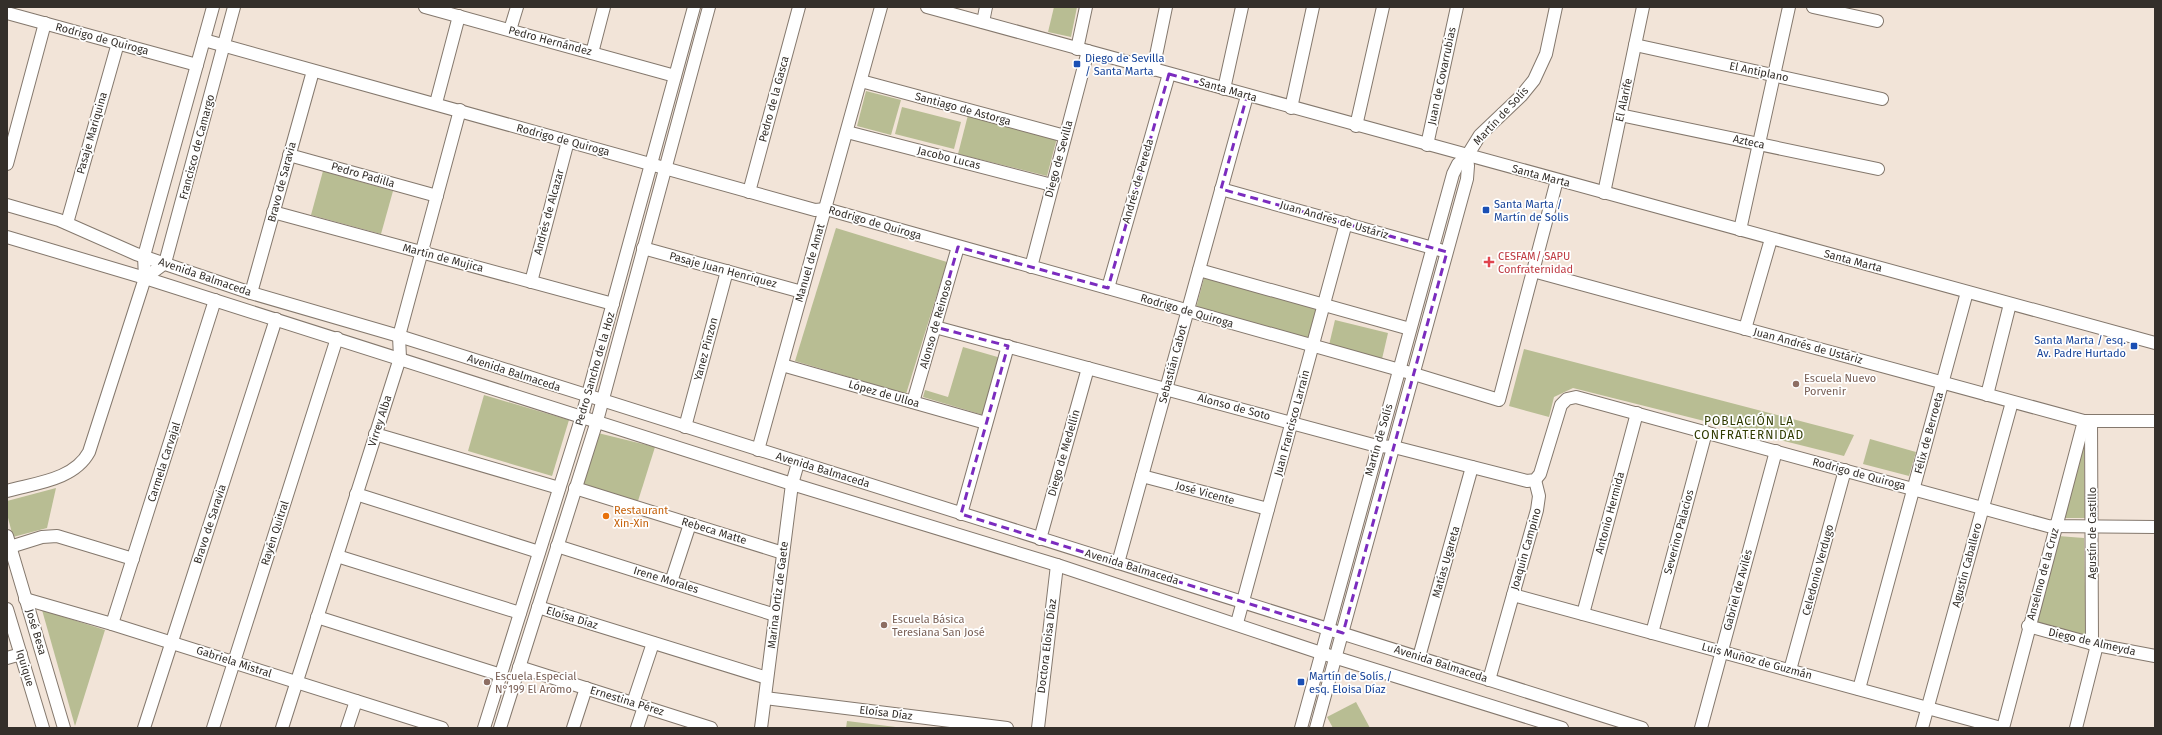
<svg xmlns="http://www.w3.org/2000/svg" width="2162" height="735" viewBox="0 0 2162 735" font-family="'Fira Sans',sans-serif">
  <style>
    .green { fill: #b8bd93 }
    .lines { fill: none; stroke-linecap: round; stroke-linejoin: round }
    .minor-casing { stroke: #84786d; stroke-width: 14 }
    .minor { stroke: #fff; stroke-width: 12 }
    .marked { fill: none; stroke: #7b2cbf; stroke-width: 3; stroke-dasharray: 8 5; stroke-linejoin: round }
    .transit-dot { fill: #1a4fb4; stroke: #fff; stroke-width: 1.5 }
    .health-dot { fill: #e0444e; stroke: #fff; stroke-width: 1.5 }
    .education-dot { fill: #8d6e63; stroke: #fff; stroke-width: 1.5 }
    .food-dot { fill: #e8710a; stroke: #fff; stroke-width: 1.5 }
    .labels { text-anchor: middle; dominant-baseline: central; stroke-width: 3.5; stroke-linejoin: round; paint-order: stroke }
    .street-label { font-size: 11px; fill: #342f2a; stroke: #fff }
    .transit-label { font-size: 11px; fill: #164399; stroke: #fff; text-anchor: start }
    .health-label { font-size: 11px; fill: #be3a42; stroke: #fff; text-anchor: start }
    .education-label { font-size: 11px; fill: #785e54; stroke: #fff; text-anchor: start }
    .food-label { font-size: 11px; fill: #c56008; stroke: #fff; text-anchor: start }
    .neighbourhood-label { font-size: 12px; letter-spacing: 1px; fill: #303b00; stroke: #fff }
  </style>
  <rect width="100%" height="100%" fill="#f2e4d8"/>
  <g class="green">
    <polygon points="1054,7 1077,7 1071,37 1048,32"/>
    <polygon points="866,91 901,100 891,135 857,126"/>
    <polygon points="902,107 961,122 954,149 895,134"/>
    <polygon points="968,115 1057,138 1047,176 958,154"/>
    <polygon points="323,171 393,191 381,234 311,215"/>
    <polygon points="836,228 947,262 906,394 795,361"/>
    <polygon points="1204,278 1317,309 1308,339 1196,308"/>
    <polygon points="1335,320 1388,333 1382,359 1329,345"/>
    <polygon points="963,347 1001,358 983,415 923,397 925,390 948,397"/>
    <polygon points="1524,349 1854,435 1844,456 1573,388 1554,397 1549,417 1509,406"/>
    <polygon points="484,395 569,420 552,476 468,451"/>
    <polygon points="598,433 655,447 638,501 583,484"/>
    <polygon points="1870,439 1916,452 1909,476 1863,464"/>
    <polygon points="2084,445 2085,518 2063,518"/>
    <polygon points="56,488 47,528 13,537 7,514 7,501"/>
    <polygon points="2058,536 2084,538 2086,637 2033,629"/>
    <polygon points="42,610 105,630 75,726"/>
    <polygon points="1356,702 1370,728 1333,728 1327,717"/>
    <polygon points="847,721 904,728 846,728"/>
  </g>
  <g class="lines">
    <g class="minor-casing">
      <g id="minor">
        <polyline points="425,7 675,76"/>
        <polyline points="927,7 2155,343"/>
        <polyline points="1813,7 1877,21"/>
        <polyline points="7,13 197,65"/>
        <polyline points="983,22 986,7"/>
        <polyline points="510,30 517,7"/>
        <polyline points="204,40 815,210 826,209 1414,374 1499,400 1557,180"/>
        <polyline points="1635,45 1882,99"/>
        <polyline points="1077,49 1086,7"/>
        <polyline points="592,53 604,7"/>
        <polyline points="1153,70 1166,7"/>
        <polyline points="861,81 1065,136"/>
        <polyline points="1224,89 1242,7"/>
        <polyline points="436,103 459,16"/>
        <polyline points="1291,108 1313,7"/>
        <polyline points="1620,115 1878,169"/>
        <polyline points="1356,126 1383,7"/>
        <polyline points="847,132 1052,185"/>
        <polyline points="1427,145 1457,7"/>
        <polyline points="289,155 437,196"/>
        <polyline points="7,164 45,23"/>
        <polyline points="1221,189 1440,250"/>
        <polyline points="749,192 799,7"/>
        <polyline points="1604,193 1643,7"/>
        <polyline points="7,205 59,220 136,254 251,293 399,336 1642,728"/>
        <polyline points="273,212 613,304"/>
        <polyline points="67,223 118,43"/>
        <polyline points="1740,230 1789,7"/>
        <polyline points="7,237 145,278 792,484 1057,565 1321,653 1562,728"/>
        <polyline points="643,248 802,292"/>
        <polyline points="1031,267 1088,51"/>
        <polyline points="1199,270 1410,329"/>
        <polyline points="1533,271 2084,421 2155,421"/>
        <polyline points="145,278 165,263 234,7"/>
        <polyline points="531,282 568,141"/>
        <polyline points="1108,288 1169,74"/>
        <polyline points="251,293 313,71"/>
        <polyline points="935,327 1377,446 1394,447 1527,481 1535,480 1540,474 1561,405 1567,399 1576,397 2048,526 2155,527"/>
        <polyline points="1745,329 1771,239"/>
        <polyline points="782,365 986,423"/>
        <polyline points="1987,395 2010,304"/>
        <polyline points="913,402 958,247"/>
        <polyline points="2091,422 2092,644"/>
        <polyline points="685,427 727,271"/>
        <polyline points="375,434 559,488"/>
        <polyline points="758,450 881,7"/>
        <polyline points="1142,476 1268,509"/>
        <polyline points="575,488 783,553"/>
        <path d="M7 491C35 483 74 480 89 452L145 278 144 256 213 7"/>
        <polyline points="356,494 539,552"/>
        <polyline points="961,514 1008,346"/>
        <polyline points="7,536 64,728"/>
        <polyline points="1040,539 1088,368"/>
        <polyline points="557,546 775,615"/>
        <polyline points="10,547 42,537 57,536 133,559"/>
        <polyline points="337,556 520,613"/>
        <polyline points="1118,563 1247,96"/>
        <polyline points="671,582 690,524"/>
        <polyline points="1513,595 2001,728"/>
        <polyline points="25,599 112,624 442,728"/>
        <polyline points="538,607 767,678"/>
        <polyline points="7,609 43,728"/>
        <polyline points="1583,614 1637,413"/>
        <polyline points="317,617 501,675"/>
        <polyline points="1237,623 1346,223"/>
        <polyline points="112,624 215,300"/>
        <polyline points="2028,626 2097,645 2155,656"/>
        <polyline points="1652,633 1706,432"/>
        <polyline points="1419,657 1472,467"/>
        <polyline points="7,658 21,654"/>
        <polyline points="519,667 711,728"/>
        <polyline points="1790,670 1845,470"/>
        <polyline points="1489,680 1537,510 1539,496 1535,480"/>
        <polyline points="1859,689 1967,292"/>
        <polyline points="765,698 1007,728"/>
        <polyline points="633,703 653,643"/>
        <polyline points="144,728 276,319"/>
        <polyline points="213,728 337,338"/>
        <polyline points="282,728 400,358 399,336 460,110"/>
        <polyline points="347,728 356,701"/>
        <polyline points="484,728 582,416 694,7"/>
        <polyline points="500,728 597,421 709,7"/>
        <polyline points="573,728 586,688"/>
        <polyline points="637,728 644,707"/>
        <polyline points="761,728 792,484 798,463"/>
        <polyline points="1038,728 1057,565"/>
        <polyline points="1301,728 1453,174 1458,164 1467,156 1480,135 1521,96 1534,80 1546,54 1556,7"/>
        <polyline points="1316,728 1467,179 1468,166 1467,156"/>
        <polyline points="1701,728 1776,451"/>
        <polyline points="1922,728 2012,402"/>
        <polyline points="2003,728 2084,421"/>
        <polyline points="2076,728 2097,645"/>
      </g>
    </g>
    <use href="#minor" class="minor"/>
  </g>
  <path class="marked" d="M1169 74 1247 96 1221 189 1447 252 1343 633 961 514 1008 346 935 327 958 247 1108 288Z"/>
  <g class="transit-dot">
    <rect x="1073" y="60" width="8" height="8" rx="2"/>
    <rect x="1482" y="206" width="8" height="8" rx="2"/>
    <rect x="2130" y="342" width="8" height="8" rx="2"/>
    <rect x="1297" y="678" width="8" height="8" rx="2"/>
  </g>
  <path class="health-dot" d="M1487 256h4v4h4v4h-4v4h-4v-4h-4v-4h4z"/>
  <g class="education-dot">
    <circle cx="1796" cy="384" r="4"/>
    <circle cx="884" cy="625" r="4"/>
    <circle cx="487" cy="682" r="4"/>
  </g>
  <circle class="food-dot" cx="606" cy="516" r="4"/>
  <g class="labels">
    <g class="street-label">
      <text transform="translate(102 39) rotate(15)">Rodrigo de Quiroga</text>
      <text transform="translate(550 41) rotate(15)">Pedro Hernández</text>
      <text transform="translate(1759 72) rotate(12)">El Antiplano</text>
      <text transform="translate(1442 76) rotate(-78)">Juan de Covarrubias</text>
      <text transform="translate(1228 90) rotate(16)">Santa Marta</text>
      <text transform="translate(774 99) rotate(-75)">Pedro de la Gasca</text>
      <text transform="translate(1624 100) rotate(-78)">El Alarife</text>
      <text transform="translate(963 109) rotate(15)">Santiago de Astorga</text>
      <text transform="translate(1501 116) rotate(-47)">Martín de Solís</text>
      <text transform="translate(92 133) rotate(-74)">Pasaje Mariquina</text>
      <text transform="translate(563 140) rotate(15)">Rodrigo de Quiroga</text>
      <text transform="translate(1749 142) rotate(12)">Azteca</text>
      <text transform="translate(197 147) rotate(-75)">Francisco de Camargo</text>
      <text transform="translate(949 158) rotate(14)">Jacobo Lucas</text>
      <text transform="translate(1059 159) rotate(-75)">Diego de Sevilla</text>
      <text transform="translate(363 175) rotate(16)">Pedro Padilla</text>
      <text transform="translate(1541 176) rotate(15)">Santa Marta</text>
      <text transform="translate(1138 181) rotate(-74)">Andrés de Pereda</text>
      <text transform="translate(282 182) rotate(-75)">Bravo de Saravia</text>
      <text transform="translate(549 212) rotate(-75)">Andrés de Alcazar</text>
      <text transform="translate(1334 220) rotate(16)">Juan Andrés de Ustáriz</text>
      <text transform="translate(875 223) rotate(16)">Rodrigo de Quiroga</text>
      <text transform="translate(443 258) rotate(15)">Martín de Mujica</text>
      <text transform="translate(1853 261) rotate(15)">Santa Marta</text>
      <text transform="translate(810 263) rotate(-74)">Manuel de Amat</text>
      <text transform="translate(723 270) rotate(15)">Pasaje Juan Henríquez</text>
      <text transform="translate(205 277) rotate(19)">Avenida Balmaceda</text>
      <text transform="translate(1187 311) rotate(16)">Rodrigo de Quiroga</text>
      <text transform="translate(936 324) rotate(-74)">Alonso de Reinoso</text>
      <text transform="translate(1808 346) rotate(15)">Juan Andrés de Ustáriz</text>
      <text transform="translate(706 349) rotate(-75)">Yanez Pinzon</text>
      <text transform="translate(1173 364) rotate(-75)">Sebastián Cabot</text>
      <text transform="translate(595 369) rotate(-74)">Pedro Sancho de la Hoz</text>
      <text transform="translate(514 373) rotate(18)">Avenida Balmaceda</text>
      <text transform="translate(884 394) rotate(16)">López de Ulloa</text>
      <text transform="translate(1234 407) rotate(15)">Alonso de Soto</text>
      <text transform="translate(380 421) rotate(-72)">Virrey Alba</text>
      <text transform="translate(1292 423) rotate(-75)">Juan Francisco Larraín</text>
      <text transform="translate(1929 433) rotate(-75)">Félix de Berroeta</text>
      <text transform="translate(1379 440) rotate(-74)">Martín de Solís</text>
      <text transform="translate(1064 453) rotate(-74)">Diego de Medellín</text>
      <text transform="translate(164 462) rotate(-72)">Carmela Carvajal</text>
      <text transform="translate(823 470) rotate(17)">Avenida Balmaceda</text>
      <text transform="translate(1859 474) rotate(15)">Rodrigo de Quiroga</text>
      <text transform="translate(1205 493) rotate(15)">José Vicente</text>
      <text transform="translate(1610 513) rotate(-75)">Antonio Hermida</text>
      <text transform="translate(210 524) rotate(-72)">Bravo de Saravia</text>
      <text transform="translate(714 531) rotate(17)">Rebeca Matte</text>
      <text transform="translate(1679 532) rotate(-75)">Severino Palacios</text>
      <text transform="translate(275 533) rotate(-72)">Rayén Quitral</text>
      <text transform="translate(2092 533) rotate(-90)">Agustín de Castillo</text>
      <text transform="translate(1526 549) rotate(-74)">Joaquín Campino</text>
      <text transform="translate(1446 562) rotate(-74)">Matías Ugareta</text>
      <text transform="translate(1967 565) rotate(-75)">Agustín Caballero</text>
      <text transform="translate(1132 567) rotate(17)">Avenida Balmaceda</text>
      <text transform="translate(1818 570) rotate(-75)">Celedonio Verdugo</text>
      <text transform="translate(2043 574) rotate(-75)">Anselmo de la Cruz</text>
      <text transform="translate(666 580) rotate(17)">Irene Morales</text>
      <text transform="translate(1738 590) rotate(-75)">Gabriel de Avilés</text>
      <text transform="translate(778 595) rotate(-83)">Marina Ortiz de Gaete</text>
      <text transform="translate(572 618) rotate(17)">Eloísa Díaz</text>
      <text transform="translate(36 632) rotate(73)">José Besa</text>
      <text transform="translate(2092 642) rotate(13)">Diego de Almeyda</text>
      <text transform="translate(1047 646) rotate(-83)">Doctora Eloisa Díaz</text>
      <text transform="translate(1757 661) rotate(15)">Luis Muñoz de Guzmán</text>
      <text transform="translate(234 662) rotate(18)">Gabriela Mistral</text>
      <text transform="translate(1441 664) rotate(18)">Avenida Balmaceda</text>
      <text transform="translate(25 668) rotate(73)">Iquique</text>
      <text transform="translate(627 701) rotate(17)">Ernestina Pérez</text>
      <text transform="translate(886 713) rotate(7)">Eloísa Díaz</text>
    </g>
    <g class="transit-label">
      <text x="1085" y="58">Diego de Sevilla<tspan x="1085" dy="13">/ Santa Marta</tspan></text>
      <text x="1494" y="204">Santa Marta /<tspan x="1494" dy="13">Martín de Solis</tspan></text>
      <text x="2126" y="340" text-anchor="end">Santa Marta / esq.<tspan x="2126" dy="13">Av. Padre Hurtado</tspan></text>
      <text x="1309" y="676">Martín de Solís /<tspan x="1309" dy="13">esq. Eloisa Díaz</tspan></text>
    </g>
    <g class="health-label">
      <text x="1498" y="256">CESFAM/ SAPU<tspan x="1498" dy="13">Confraternidad</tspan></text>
    </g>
    <g class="education-label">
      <text x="1804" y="378">Escuela Nuevo<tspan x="1804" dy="13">Porvenir</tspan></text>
      <text x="892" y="619">Escuela Básica<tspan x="892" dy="13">Teresiana San José</tspan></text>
      <text x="495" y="676">Escuela Especial<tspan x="495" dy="13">N°199 El Aromo</tspan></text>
    </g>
    <g class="food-label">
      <text x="614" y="510">Restaurant<tspan x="614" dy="13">Xin-Xin</tspan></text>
    </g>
    <g class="neighbourhood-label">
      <text x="1749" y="421">POBLACIÓN LA<tspan x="1749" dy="14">CONFRATERNIDAD</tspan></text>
    </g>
  </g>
  <rect width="2162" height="735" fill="none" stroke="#342f2a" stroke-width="16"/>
</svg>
